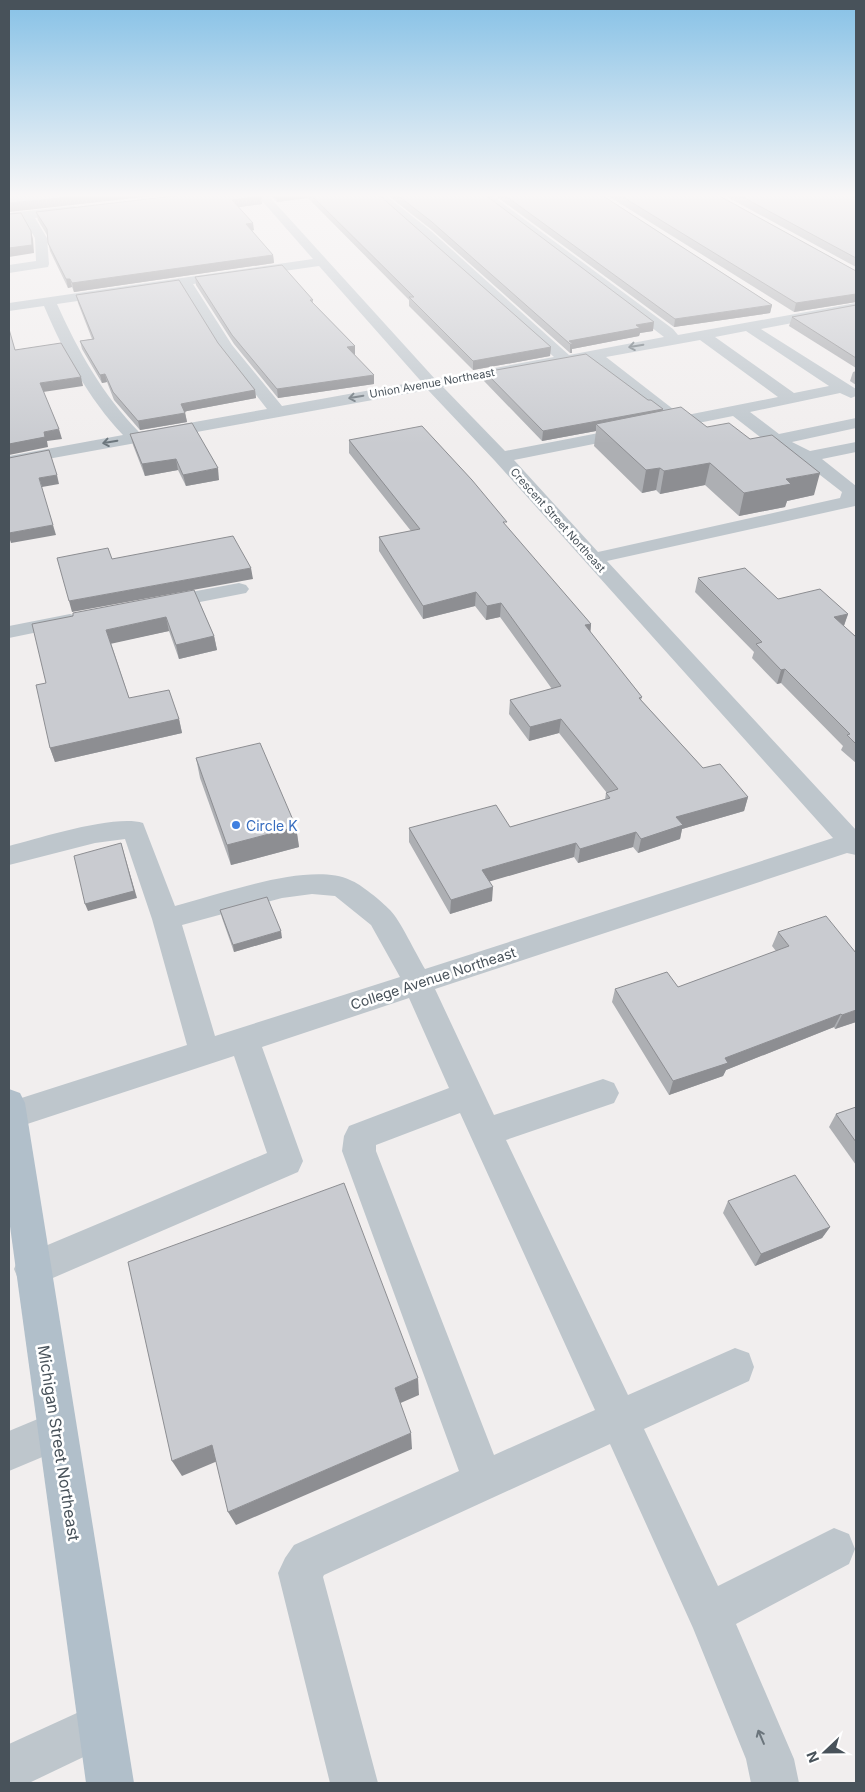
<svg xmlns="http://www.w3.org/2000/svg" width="865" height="1792" viewBox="0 0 865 1792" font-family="Inter,sans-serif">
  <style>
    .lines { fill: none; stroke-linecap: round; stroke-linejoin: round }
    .minor { fill: #bec6cc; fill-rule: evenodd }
    .major { fill: #b1bfca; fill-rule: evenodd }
    .wall { fill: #adafb3 }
    .shaded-wall { fill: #8d8e92 }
    .building { fill: #c9cbd0; stroke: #8d8e92 }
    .oneway { stroke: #6b757c }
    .shop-dot { fill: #3f7fe0; stroke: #fff; stroke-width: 2 }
    .labels { text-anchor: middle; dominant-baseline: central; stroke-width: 5; stroke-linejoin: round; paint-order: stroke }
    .far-street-label { font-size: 11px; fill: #48525a; stroke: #fff }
    .shop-label { font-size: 14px; fill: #366cbe; stroke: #fff; text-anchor: start }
    .street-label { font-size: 14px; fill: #48525a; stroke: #fff }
    .near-street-label { font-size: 16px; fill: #48525a; stroke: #fff }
  </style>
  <rect width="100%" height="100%" fill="#f1eeee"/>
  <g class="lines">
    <g class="minor">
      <path d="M256 194H267L435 379 554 357 423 237 373 194H384L431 231 569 355 664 337 478 194H490L673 329 678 335 856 303V311L761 329 856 389V396L851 398 840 393 750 412 779 434 856 418V428L792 442 810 451 856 442V452L822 459 856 486V503L855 506 607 561 856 830V855L847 853 435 989 494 1115 603 1079 614 1083 619 1093 614 1103 506 1140 628 1395 735 1348 749 1353 754 1367 749 1381 644 1429 718 1586 834 1528 849 1534 855 1549 849 1564 736 1624 794 1759 799 1783H751L746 1759 693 1628 610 1444 324 1575 323 1577 378 1783H330L278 1573 285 1558 294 1545 459 1471 342 1151 344 1136 349 1126 449 1088 409 998 262 1047 303 1161 298 1172 32 1287 19 1281 14 1269 19 1257 267 1153 234 1056 9 1130V1102L187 1045 152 919 125 839 95 843 9 865V846C40 838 115 814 143 823L175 906C219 895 309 861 350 880 361 884 381 901 390 910 400 920 416 954 425 969L833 838 495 461 428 390 9 466V456L123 435C88 398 64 353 44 306L9 311V303L313 259ZM319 266 419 379 421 381 282 406 232 345 193 284ZM181 286 221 350 267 409 139 432C103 395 78 351 57 304ZM746 331 829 386 794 393 715 337ZM700 340 778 397 682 416 606 357ZM591 360 666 420 505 451 443 387ZM733 416 768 443 802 461 842 492 840 498 598 552 514 460ZM312 894 335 896 371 925 400 977 215 1036 182 925 282 898ZM460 1113 595 1410 494 1455 376 1151V1145Z"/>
      <polygon points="74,206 78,208 80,210 78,212 35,218 47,238 49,264 48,267 9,273 9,265 36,261 35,238 24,219 9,221 9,213"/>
      <polygon points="239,583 246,585 249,589 246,593 159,610 152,608 149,604 152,600 159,598"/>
      <polygon points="70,614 77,616 81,620 77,624 9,638 9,626"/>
      <polygon points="57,1411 71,1417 77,1431 71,1445 9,1471 9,1431"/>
      <polygon points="101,1702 117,1709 124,1725 117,1741 29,1783 9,1783 9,1744"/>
    </g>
    <polygon class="major" points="9,1089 20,1093 25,1103 134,1783 86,1783 9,1219"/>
  </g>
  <g class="wall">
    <polygon points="269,194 378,194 551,347 550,356 473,370 409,306 409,300 308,198 277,202"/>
    <polygon points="386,194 484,194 653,331 640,333 639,336 572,349 572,353 570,353 432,230"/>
    <polygon points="493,194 600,194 772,305 770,313 674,327"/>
    <polygon points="605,194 716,194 856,271 856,302 794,312"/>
    <polygon points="722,194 845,194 856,198 856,267"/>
    <polygon points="848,194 856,194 856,197"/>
    <polygon points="261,196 262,204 239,207 254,230 252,231 273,255 274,263 74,292 72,287 68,288 50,251 47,235 38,220 36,212"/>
    <polygon points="195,277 313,300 313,303 355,346 355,355 374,384 278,398 234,344 196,285"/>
    <polygon points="76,295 218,343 255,390 256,398 187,411 185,412 187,422 140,430 114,400 107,382 102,383 82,349 80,341 92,339 78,303"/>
    <polygon points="856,305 856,368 789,326 792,317"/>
    <polygon points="856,371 856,385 850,381 853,372"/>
    <polygon points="485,372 663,409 663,411 707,427 814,495 787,501 785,507 739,516 705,485 660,494 656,490 642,493 594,446 596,431 542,441 484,381"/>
    <polygon points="130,434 219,480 186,486 178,470 145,476 133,445"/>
    <polygon points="349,440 506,527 591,624 590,632 642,697 641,700 703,768 748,797 744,811 682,829 680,839 638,853 633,847 578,863 574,857 489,881 492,901 450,914 409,842 409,828 510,827 605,800 606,793 607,793 559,733 529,741 509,714 510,700 552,689 500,617 486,620 475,606 423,619 379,551 379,537 411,531 349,453"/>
    <polygon points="698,578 778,599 848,614 844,626 856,637 856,763 841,750 843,746 781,683 777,684 752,658 754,652 695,592"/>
    <polygon points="194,590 214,636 217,650 179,659 169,631 111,643 129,698 179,719 182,733 55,762 50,748 46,683"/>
    <polygon points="196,758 296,827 299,847 231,865 200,778"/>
    <polygon points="220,910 282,938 234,952 222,918"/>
    <polygon points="778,932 856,1022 835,1029 834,1027 726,1070 723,1076 669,1095 612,1002 615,989 678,987 776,951 772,946"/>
    <polygon points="856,1107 856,1165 829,1127 836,1114"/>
    <polygon points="728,1201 830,1227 822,1238 755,1266 723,1213"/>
  </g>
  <g class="shaded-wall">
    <polygon points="100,194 171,194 9,212 9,203"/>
    <polygon points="276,194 307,194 308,198 277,202"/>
    <polygon points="261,196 262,204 233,208 232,200"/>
    <polygon points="253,223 254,230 247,231 246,224"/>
    <polygon points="31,231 33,239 34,253 9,257 9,248"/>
    <polygon points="273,255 274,263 74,292 72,283"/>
    <polygon points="66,279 70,279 72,287 68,288"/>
    <polygon points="856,294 856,302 794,312 796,303"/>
    <polygon points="772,305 770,313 674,327 675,319"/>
    <polygon points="654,322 653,331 640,333 639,336 572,349 572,353 570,353 570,344 569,341 636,325"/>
    <polygon points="355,346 355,355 347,347"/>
    <polygon points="551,347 550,356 473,370 473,361"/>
    <polygon points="105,374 107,382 102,383 100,375"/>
    <polygon points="374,375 374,384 278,398 277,389"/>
    <polygon points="81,377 83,386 43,392 40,383"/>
    <polygon points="255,390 256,398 187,411 182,413 181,404 186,403"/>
    <polygon points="663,409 662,419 596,424 596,431 542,441 543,431"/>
    <polygon points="185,413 187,422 140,430 138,421"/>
    <polygon points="59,429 62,439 47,441 48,447 9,455 9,444 44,432"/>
    <polygon points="176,459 178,470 145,476 142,464"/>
    <polygon points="710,463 705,485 660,494 664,471"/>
    <polygon points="218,468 219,480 186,486 183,475"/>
    <polygon points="660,468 656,490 642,493 646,470"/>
    <polygon points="820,473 814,495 787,501 785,507 739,516 744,493 786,479"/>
    <polygon points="57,475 59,484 42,487 39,478"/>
    <polygon points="53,525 56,535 11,543 9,537 9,533"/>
    <polygon points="251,568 253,579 72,612 69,601"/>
    <polygon points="476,592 475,606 423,619 423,606"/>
    <polygon points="501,603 500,617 486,620 487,606"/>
    <polygon points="848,614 843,628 834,617"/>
    <polygon points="166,617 169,631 110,644 106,630"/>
    <polygon points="591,624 590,637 585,625"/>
    <polygon points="214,636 217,650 179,659 176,645"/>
    <polygon points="785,669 781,683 777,684 781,670"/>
    <polygon points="179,719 182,733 55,762 50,748"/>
    <polygon points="561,719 559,733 529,741 530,727"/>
    <polygon points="748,797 744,811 682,829 680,839 638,853 641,839 676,817"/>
    <polygon points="296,827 299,847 231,865 227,845"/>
    <polygon points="636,832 633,847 578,863 580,849"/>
    <polygon points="121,843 137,898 88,911 85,904"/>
    <polygon points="576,843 574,857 481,884 482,870"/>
    <polygon points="493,887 492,901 450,914 451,900"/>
    <polygon points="281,931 282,938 234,952 233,945"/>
    <polygon points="856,1010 856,1022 835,1029 842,1015"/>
    <polygon points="841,1014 834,1027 726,1070 723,1076 669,1095 673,1081 725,1058"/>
    <polygon points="830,1227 822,1238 755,1266 761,1254"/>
    <polygon points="418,1378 419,1395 396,1405 395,1388"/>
    <polygon points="411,1433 412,1449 236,1525 228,1512"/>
    <polygon points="212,1445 220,1460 182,1476 172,1461"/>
  </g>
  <g class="building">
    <polygon points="9,194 100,194 9,203"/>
    <polygon points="191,194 259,194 261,196 232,200 253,223 246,224 273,255 72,283 70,279 66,279 48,243 47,229 36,212"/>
    <polygon points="310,194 378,194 551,347 473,361 409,297 414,297"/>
    <polygon points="396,194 484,194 654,322 636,325 640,328 569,341 573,344 570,344 432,222"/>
    <polygon points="503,194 600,194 772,305 675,319"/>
    <polygon points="618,194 716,194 856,271 856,294 796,303"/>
    <polygon points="737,194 845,194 856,198 856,258"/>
    <polygon points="21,213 31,231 32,245 9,248 9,214"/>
    <polygon points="282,265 313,300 310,300 355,346 347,347 374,375 277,389 232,335 195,277"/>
    <polygon points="179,280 218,343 255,390 186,403 181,404 185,413 138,421 113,392 105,374 100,375 80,341 94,339 76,295"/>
    <polygon points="856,305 856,358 792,317"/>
    <polygon points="9,329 15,350 61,343 81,377 40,383 59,429 44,432 45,437 9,444"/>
    <polygon points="586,354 648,400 651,400 663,409 543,431 485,372"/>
    <polygon points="681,407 707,427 729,423 750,439 772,435 820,473 786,479 791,484 744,493 710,463 664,471 660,468 646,470 596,424"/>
    <polygon points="192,423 218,468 183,475 176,459 142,464 130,434"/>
    <polygon points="422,426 472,480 507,522 503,522 591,624 585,625 642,697 639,698 703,768 720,764 748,797 676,817 683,825 641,839 636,832 580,849 576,843 482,870 493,887 451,900 409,828 496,805 510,827 610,798 606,793 618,789 561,719 530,727 510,700 561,686 501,603 487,606 476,592 423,606 379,537 420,529 349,440"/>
    <polygon points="49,450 57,475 39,478 53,525 9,533 9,458"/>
    <polygon points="233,536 251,568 69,601 57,558 108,548 112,559"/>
    <polygon points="745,568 778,599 820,589 848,614 834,617 856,637 856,744 847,735 850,734 785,669 781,670 756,644 762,642 698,578"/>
    <polygon points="194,590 214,636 176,645 166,617 106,630 129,698 169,690 179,719 50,748 36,685 46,683 32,624 73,616 73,613"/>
    <polygon points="260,743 296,827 227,845 196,758"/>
    <polygon points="121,843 134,891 85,904 74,856"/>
    <polygon points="267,897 281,931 233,945 220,910"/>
    <polygon points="826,916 856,953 856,1010 842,1015 841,1014 725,1058 728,1063 673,1081 615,989 667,972 678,987 789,946 778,932"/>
    <polygon points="856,1107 856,1142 836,1114"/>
    <polygon points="795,1175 830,1227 761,1254 728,1201"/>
    <polygon points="344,1183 418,1378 395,1388 411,1433 228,1512 212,1445 172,1461 128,1262"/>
  </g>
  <defs><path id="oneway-shaft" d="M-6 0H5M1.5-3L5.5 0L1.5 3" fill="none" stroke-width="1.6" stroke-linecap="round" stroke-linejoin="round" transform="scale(1.25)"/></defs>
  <g class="oneway">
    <use href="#oneway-shaft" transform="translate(636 346) rotate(170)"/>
    <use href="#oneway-shaft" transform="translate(356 397) rotate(170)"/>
    <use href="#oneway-shaft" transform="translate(110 442) rotate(170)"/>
    <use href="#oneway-shaft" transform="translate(761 1737) rotate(-113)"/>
  </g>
  <linearGradient id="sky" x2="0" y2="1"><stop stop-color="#86c1e6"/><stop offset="0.44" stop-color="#f9f7f7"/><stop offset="1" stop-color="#f9f7f7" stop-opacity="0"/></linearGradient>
  <rect width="865" height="444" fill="url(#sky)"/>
  <circle class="shop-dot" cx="236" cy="825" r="5"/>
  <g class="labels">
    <g class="far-street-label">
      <text transform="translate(432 383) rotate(-10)">Union Avenue Northeast</text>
      <text transform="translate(558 520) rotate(48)">Crescent Street Northeast</text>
    </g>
    <g class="shop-label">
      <text x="246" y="825">Circle K</text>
    </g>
    <g class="street-label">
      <text transform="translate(433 978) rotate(-18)">College Avenue Northeast</text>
    </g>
    <g class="near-street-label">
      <text transform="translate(59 1443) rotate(81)">Michigan Street Northeast</text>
    </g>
  </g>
  <rect width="865" height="1792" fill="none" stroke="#48525a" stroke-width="20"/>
  <g transform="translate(825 1752) rotate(248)" stroke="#ffffff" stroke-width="4" paint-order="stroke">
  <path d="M0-4L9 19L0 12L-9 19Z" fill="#48525a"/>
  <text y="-8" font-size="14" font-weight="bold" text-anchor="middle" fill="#48525a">N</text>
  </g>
</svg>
